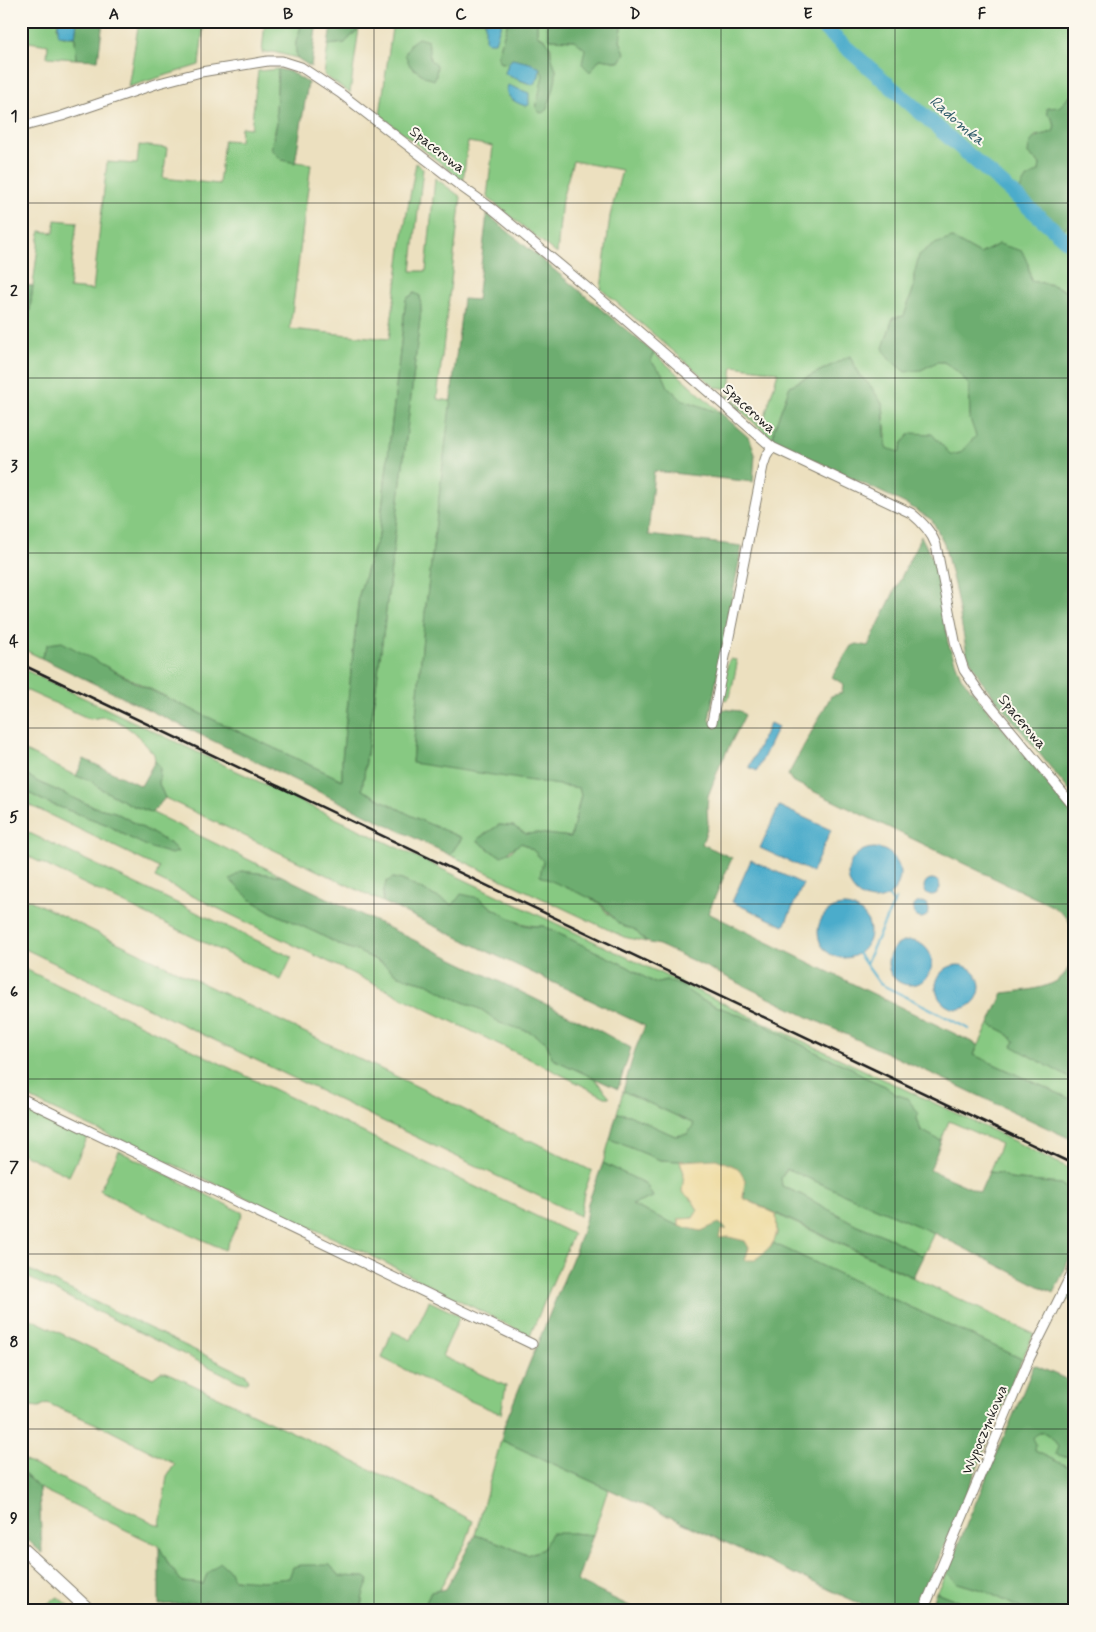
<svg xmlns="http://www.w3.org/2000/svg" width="1096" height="1632" viewBox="0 0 1096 1632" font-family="Mynerve,sans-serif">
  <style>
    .green { fill: #87c982; stroke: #52724f; fill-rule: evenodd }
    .forest { fill: #6dad70; stroke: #446446 }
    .sand { fill: #eeda9e; stroke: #857b5d }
    .water { fill: #4caccb; stroke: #346474 }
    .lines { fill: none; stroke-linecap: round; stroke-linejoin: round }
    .stream { stroke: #4caccb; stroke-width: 2.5 }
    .river { stroke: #4caccb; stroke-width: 15 }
    .street-casing { stroke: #847e6e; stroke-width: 11 }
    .secondary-casing { stroke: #847e6e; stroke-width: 14 }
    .street { stroke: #fff; stroke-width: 9 }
    .secondary { stroke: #fff; stroke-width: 12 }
    .rail { stroke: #1c1c1c; stroke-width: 2.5 }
    .grid { fill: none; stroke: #1c1c1c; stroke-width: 1; stroke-opacity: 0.55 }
    .labels { text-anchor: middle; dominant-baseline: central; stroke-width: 4; stroke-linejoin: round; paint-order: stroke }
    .street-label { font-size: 15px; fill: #1c1c1c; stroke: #fbf7ec }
    .water-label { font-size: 16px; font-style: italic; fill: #325d6b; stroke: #fbf7ec }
    .neatline { fill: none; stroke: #1c1c1c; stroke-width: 2 }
    .grid-label { font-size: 16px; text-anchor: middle; font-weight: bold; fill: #1c1c1c }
  </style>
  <rect width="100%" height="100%" fill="#fbf7ec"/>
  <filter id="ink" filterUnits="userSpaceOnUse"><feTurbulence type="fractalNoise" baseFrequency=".02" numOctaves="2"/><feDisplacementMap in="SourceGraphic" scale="10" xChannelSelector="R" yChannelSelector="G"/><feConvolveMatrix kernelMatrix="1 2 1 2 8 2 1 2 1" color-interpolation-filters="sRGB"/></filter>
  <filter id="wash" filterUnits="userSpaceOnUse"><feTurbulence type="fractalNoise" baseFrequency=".0096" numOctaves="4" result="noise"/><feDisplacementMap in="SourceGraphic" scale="20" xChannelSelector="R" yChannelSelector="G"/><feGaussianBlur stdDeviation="1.12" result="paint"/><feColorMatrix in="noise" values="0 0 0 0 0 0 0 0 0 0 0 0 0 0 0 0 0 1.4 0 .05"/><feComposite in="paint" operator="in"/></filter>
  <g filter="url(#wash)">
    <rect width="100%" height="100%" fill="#ece0bf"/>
    <g class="green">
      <polygon points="27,21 58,21 57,27 64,37 75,37 76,59 47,57 48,45 29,42 28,44 21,43 21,22"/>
      <polygon points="139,21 204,21 199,65 128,87"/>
      <path d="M265 21H302C299 39 293 38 297 58L273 52 262 53Z"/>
      <path d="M393 21H485L486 29 495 42 502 21H506L507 25 498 55 499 62 508 64 505 73 509 76 533 85 539 76 540 68 543 75 541 87 550 101 556 70 551 55V48L545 39 537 35V23L535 21H546L550 39 574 40 600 59 620 62 625 53 620 41 623 21H1075V91L1059 107 1047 113 1052 119 1055 126 1053 132 1035 136 1028 154 1040 164 1039 171 1025 180 1063 231 1068 224 1075 220V299C1062 286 1049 283 1031 281L1028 264 999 244 980 254 952 238 914 275V287L904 316 893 318 889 329 921 370C926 367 931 364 936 362 949 359 962 376 969 385L970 419 977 435 960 453 951 455 902 443 900 452 886 448V434L883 405 870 385 859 375 850 356 790 386 774 429 773 440 726 397 729 395 762 426 778 372 733 366 730 389 715 387 601 289 610 216 622 170 573 161 562 199 557 254 487 197 493 146 468 142 463 181 380 115ZM429 44 428 54 430 60 426 77 410 66Z"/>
      <polygon points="359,28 350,93 324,75 328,45 345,43"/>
      <polygon points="278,69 276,110 277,123 273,137 282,160 311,164 290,329 389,339 402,240 416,163 423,169 411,271 426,271 435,178 461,197 437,399 451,401 425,613 412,762 579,788 581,795 571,837 538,833 526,834 513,826 499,825 479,838 478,841 494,853 511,852 516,846 521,843 533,850 543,861 582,894 599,903 607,913 625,927 634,929 646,942 624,937 450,855 462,838 420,820 362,790 384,628 421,310 420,296 414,293 406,299 379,535 371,555 359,595 342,759 342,780 180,704 105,666 48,644 41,658 21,648 21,378 40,231 54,233 55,220 77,222 69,288 93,290 107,162 137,164 139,145 167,148 163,178 219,184 224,140 240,141 241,127 251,128 258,71"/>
      <polygon points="654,353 722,414 681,399 668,387 662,373 651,361"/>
      <polygon points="730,659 736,660 737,664 730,697 726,700 721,697 728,663"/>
      <path d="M21 668 796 1038 987 1128 1075 1171V1196L1061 1184 1010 1179 1000 1173 989 1172 1001 1144 949 1121 941 1141 921 1130 907 1098 895 1094 885 1086 862 1076 852 1068 823 1056 764 1025 701 1000 680 986 666 980 654 983 628 967 543 926C518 927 498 912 479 898L453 905 402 880 393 878 383 893V902L165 798 159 784 160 767 155 761 154 754 136 734 124 725 113 719 103 717 90 719 21 688Z"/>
      <polygon points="21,749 76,776 91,781 101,789 131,805 151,812 282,876 241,871 250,899 271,912 317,933 340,945 357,951 382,963 399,976 429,984 449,996 482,1010 500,1023 530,1032 546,1042 553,1059 594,1078 610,1097 605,1097 546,1067 155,878 159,868 21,801 21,789 46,802 108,825 130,838 178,852 171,844 115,812 94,807 38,782 21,771"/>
      <polygon points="21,829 149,890 292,957 281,980 21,853"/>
      <polygon points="21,896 443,1099 524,1140 532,1141 592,1171 584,1193 580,1216 21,947"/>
      <polygon points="21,967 573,1234 530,1336 362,1251 50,1108 21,1093"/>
      <polygon points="989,1024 1005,1032 1015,1041 1013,1046 1075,1081 1075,1101 974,1055"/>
      <polygon points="623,1091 694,1124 688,1134 675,1136 629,1115 617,1113"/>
      <polygon points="25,1107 88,1137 69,1176 21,1153 21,1116"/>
      <polygon points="610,1139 660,1160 680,1161 684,1173 683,1192 692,1200 698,1210 693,1218 679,1219 679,1226 631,1205 653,1197 646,1184 603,1163"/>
      <polygon points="119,1151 243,1213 225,1250 131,1207 100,1190"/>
      <polygon points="788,1169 934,1233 923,1256 890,1238 857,1225 800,1194 782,1186 781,1178"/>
      <polygon points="776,1214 1034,1334 1022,1359 773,1243 777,1234"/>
      <polygon points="21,1266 246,1375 249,1380 245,1383 238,1381 21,1274"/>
      <polygon points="1075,1281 1075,1302 1065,1298"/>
      <polygon points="429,1301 460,1316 442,1356 506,1386 501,1414 445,1390 382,1358 392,1331 411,1340"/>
      <path d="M21 1314 153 1378 161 1372H166L420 1493 473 1521 466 1542 439 1590 431 1592 422 1611H363C359 1601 365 1590 369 1580L364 1577 339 1576 330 1565C315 1566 304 1574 289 1578 263 1585 234 1579 207 1574L203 1584 182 1582 169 1565 159 1546 39 1488 21 1471V1459L160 1526 167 1476 175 1464 103 1427 47 1403 39 1407 21 1405Z"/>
      <path d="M1043 1432C1055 1437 1058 1447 1064 1457L1071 1458 1075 1460V1470L1035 1451 1032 1438 1036 1434Z"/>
      <polygon points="501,1440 608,1489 593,1535 572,1533 543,1549 527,1555 500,1543 475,1535"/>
      <polygon points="947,1573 958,1583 985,1591 1026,1611 983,1611 936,1592"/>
      <polygon points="58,1597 74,1611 36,1611"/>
      <polygon points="932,1602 951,1611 928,1611"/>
    </g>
    <g class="forest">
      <polygon points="77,21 103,21 98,60 76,59 75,37"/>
      <path d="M302 21H317L311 67 297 58C293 38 299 39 302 21Z"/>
      <polygon points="332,21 360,21 359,28 345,43 328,45"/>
      <path d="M506 21H535L537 23V35C550 42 549 43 551 56 552 61 556 66 556 71 557 82 550 102 545 112L540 113 536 108 543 75 540 68 512 59 508 64 499 62 498 55 507 25Z"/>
      <polygon points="546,21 623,21 620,41 625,53 620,62 600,59 590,72 582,64 585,49 574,40 550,39"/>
      <polygon points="418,38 428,41 430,60 437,65 436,76 434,80 426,77 410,66 405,54 411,43"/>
      <polygon points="278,69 291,72 308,83 295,163 282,160 271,149 277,123 276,110"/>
      <path d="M1075 91V220L1068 224 1062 231C1047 220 1025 208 1020 189L1025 180 1039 171 1040 164 1028 154C1029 136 1037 136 1053 132L1055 126 1052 119 1047 113V108L1059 107Z"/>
      <path d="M487 214 654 353 651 361 662 373 668 387 681 399 722 414 749 438 753 447 755 455 753 482 654 471 648 535 742 546 709 719 714 724 722 709 740 711 745 715 720 765 708 796 707 808 708 825 702 844 732 858 708 913 978 1045 974 1055 1075 1101V1141L935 1075 808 1017 696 962 659 945 646 942 634 929 625 927 618 923 599 902 540 876 543 861 533 850 522 843C514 846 509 852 502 856L494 853 478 841 479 838 499 825 513 826 526 834 538 833 571 837 581 795 579 788 412 763 425 613 463 299 477 300Z"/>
      <path d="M952 238 980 254 999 244 1022 251 1028 264 1031 281C1049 284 1062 286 1075 299V798L982 682 967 654 955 589 944 543 932 520 908 505 773 440 774 429 790 386 850 356 859 375 870 385 883 405 886 448 900 452 902 443 911 433 932 434 951 455 960 453 976 436 970 419 969 385 958 372 944 362H937L921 370 905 372 888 358 883 348 893 318 904 316 914 287V275L919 255 932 245Z"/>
      <polygon points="21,285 33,286 21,378"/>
      <polygon points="415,293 420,296 421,310 384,628 362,790 420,820 462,838 450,855 41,658 48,644 62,642 136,683 180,704 342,780 342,759 359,595 371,555 379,535 406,299"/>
      <path d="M921 536 936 566 948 643 961 677 1075 817V1081L1012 1046 1015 1041 1005 1032 989 1024 1003 993C1019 991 1038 990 1053 983 1075 973 1078 940 1069 921 1066 915 1057 910 1052 906L792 781 788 775 831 696 842 693 843 684 832 677 851 646 857 644 868 646Z"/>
      <polygon points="84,759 141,786 155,761 160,767 159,784 165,798 157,807 151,812 131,805 101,789 91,781 76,776"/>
      <polygon points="21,771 38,782 94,807 115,812 171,844 178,852 171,854 151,848 130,838 108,825 46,802 21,789"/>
      <polygon points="241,871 282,876 591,1026 631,1048 618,1089 553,1059 546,1042 530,1032 500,1023 482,1010 449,996 429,984 399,976 382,963 357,951 340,945 317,933 271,912 250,899 230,880"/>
      <polygon points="393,878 402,880 453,905 461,894 479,898 492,908 521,924 530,926 543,926 628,967 654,983 666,980 681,986 701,1000 764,1025 823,1056 852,1068 862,1076 885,1086 895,1094 907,1098 919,1114 916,1119 921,1130 941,1141 930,1170 980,1192 989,1172 1000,1173 1010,1179 1061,1184 1075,1196 1074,1247 1064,1271 1053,1293 934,1233 787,1169 781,1178 782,1186 800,1194 857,1225 890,1238 923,1256 913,1277 743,1198 745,1193 693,1160 680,1161 660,1160 610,1139 617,1113 629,1115 675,1136 688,1134 694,1124 623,1091 635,1050 645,1026 383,902 383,893 386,882"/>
      <path d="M603 1163 646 1184 653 1197 632 1205 679 1226 701 1231 719 1222 727 1229 729 1237 745 1241 749 1248 745 1260 771 1246 773 1243 1022 1359C985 1443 956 1530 913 1611H876L501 1440 505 1423 575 1252 585 1222 588 1203Z"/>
      <path d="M1034 1365 1075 1383V1460L1055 1454 1058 1447C1053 1437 1043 1426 1033 1438L1036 1444 1035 1451 1075 1470V1611H1026L985 1591 958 1583 947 1573C974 1503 1006 1435 1034 1365Z"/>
      <polygon points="21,1471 39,1488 42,1553 21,1534"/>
      <polygon points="551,1533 572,1533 593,1535 577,1581 640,1611 422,1611 431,1592 446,1589 475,1535 500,1543 527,1555 543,1549"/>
      <path d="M159 1546 169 1565 182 1582 203 1584 207 1574 220 1562 230 1571 233 1579 262 1581 289 1578 293 1567 301 1565H330L339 1576 365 1577 369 1580C365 1590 359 1601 363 1611 331 1611 300 1602 267 1601 231 1599 195 1603 159 1605Z"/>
      <polygon points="936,1592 983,1611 951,1611 932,1602"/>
    </g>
    <path class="sand" d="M716 1159 738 1168 745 1180 743 1198 776 1214C778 1242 776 1242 755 1260H745L749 1248 745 1241 729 1237 719 1238 721 1230 727 1229 719 1223 701 1231 679 1226V1219L693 1218 698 1210 692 1200 682 1192 684 1173 680 1161Z"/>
    <g class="water">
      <polygon points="58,21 77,21 75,37 58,35"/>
      <polygon points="485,21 502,21 495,42 488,42 485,40"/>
      <polygon points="512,59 530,63 540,68 539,76 533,85 509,76 505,73 508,64"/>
      <path d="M508 85 529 93V105L526 106C516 103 503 97 508 85Z"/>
      <polygon points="770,723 778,727 757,771 749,767"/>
      <polygon points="779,806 831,830 812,872 760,848"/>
      <circle cx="874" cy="874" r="26"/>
      <polygon points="751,860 803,884 784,926 732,902"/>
      <circle cx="932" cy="887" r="8"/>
      <circle cx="921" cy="910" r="8"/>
      <circle cx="844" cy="932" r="26"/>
      <circle cx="910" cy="963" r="22"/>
      <circle cx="958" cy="987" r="22"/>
    </g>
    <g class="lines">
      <g class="stream">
        <polyline points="889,896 894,904"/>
        <polyline points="888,915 896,899"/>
        <polyline points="858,953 880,984 921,1004"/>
        <polyline points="866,963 887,917"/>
        <polyline points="923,1005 969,1029"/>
      </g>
      <polyline class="river" points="816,21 1075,248"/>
    </g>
  </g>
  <g filter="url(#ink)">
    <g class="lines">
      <g class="street-casing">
        <g id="street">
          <path d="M21 127 62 116 159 83 201 72 268 61H282L301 67 340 93 459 185 494 210 621 316 772 447 911 513C922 522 931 531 936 545L956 646 964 670 980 693 1075 808"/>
          <polyline points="712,722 763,466 766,457 772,447"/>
          <polyline points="21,1098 532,1344"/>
          <polyline points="923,1611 1029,1359 1071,1275 1075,1262"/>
        </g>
      </g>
      <g class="secondary-casing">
        <polyline id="secondary" points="21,1547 90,1611"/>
      </g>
      <use href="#street" class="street"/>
      <use href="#secondary" class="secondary"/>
      <polyline class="rail" points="21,664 1075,1165"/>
    </g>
  </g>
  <path class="grid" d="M201 21V1611M374 21V1611M548 21V1611M721 21V1611M895 21V1611M21 203H1075M21 378H1075M21 553H1075M21 728H1075M21 904H1075M21 1079H1075M21 1254H1075M21 1429H1075"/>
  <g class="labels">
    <g class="street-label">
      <text transform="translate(437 150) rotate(38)">Spacerowa</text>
      <text transform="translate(749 409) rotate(42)">Spacerowa</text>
      <text transform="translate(1022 722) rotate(50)">Spacerowa</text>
      <text transform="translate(985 1430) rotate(-67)">Wypoczynkowa</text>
    </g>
    <g class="water-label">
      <text transform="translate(957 121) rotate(41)">Radomka</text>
    </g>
  </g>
  <rect width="1096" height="1632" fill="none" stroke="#fbf7ec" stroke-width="55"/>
  <rect x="28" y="28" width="1040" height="1576" class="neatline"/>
  <g class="grid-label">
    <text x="114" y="19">A</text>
    <text x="288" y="19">B</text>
    <text x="461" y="19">C</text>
    <text x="635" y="19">D</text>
    <text x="808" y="19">E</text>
    <text x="982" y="19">F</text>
    <text x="14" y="121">1</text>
    <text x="14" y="296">2</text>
    <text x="14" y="471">3</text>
    <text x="14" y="646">4</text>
    <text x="14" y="822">5</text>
    <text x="14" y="997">6</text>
    <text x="14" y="1172">7</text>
    <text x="14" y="1347">8</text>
    <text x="14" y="1523">9</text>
  </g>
</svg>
